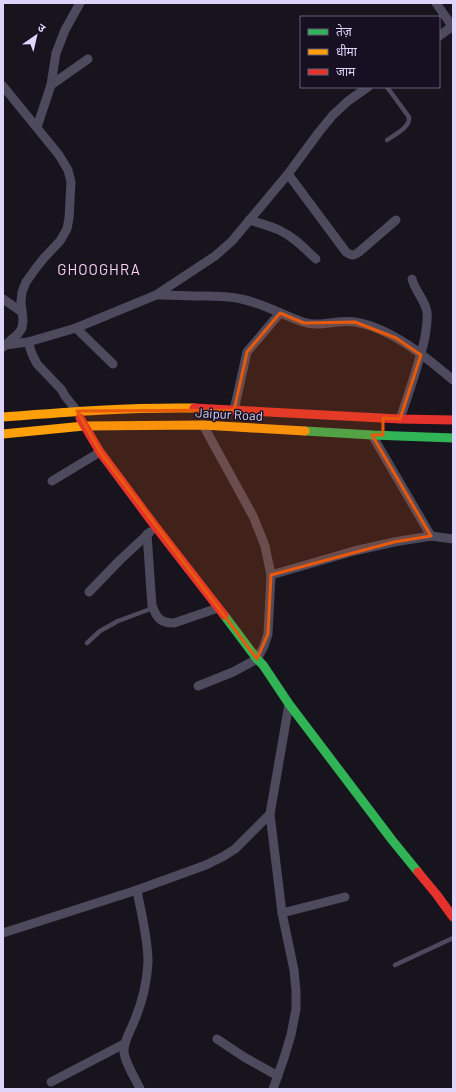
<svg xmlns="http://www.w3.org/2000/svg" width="456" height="1092" viewBox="0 0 456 1092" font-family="Barlow,'Noto Sans Devanagari',sans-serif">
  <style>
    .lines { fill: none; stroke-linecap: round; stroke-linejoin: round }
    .lane { stroke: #4d4a5e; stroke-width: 4.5 }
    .street { stroke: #4d4a5e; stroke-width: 9 }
    .fast { stroke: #30b455; stroke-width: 9 }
    .slow { stroke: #ff9f0a; stroke-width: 9 }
    .jam { stroke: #e5322d; stroke-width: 9 }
    .marked { fill: #e8590c; fill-opacity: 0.2; stroke: #e8590c; stroke-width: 3; stroke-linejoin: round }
    .labels { text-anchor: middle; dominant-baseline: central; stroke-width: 3; stroke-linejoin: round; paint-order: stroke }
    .street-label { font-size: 13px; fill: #dfd5fb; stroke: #161022 }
    .quarter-label { font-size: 15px; letter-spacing: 1px; fill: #fcd7e8; stroke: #161022 }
  </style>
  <rect width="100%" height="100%" fill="#17141e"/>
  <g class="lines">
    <g class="lane">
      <path d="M387 87 409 117C410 128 394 135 387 140"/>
      <polyline points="87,643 100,631 118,621 153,608"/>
      <polyline points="395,965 453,938"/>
    </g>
    <g class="street">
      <polyline points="436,3 452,26"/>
      <polyline points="439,36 453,26"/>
      <polyline points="51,85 56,53 65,30 80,3"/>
      <polyline points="3,86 59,155 68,170 71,182 69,218 67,229 60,241 44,258 36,268 26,282 22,292 21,302 23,320 22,328 18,334 3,347"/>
      <polyline points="37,127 51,85 88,59"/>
      <path d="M288 174 346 252C352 256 353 256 359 252L396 220"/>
      <path d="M249 220C259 223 270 226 279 230 294 237 304 248 316 259"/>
      <path d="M156 295C172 295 188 296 204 296 216 296 229 296 241 299 263 303 282 315 303 322 320 328 338 319 355 322 391 328 426 357 453 380"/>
      <polyline points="3,299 22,312"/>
      <polyline points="28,342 32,354 37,364 61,389 65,396 77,411"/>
      <polyline points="5,345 28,342 76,328"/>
      <polyline points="113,364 76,328 156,295 215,256 232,241 288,174 319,132 333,115 348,101 368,87"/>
      <polyline points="234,410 247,352 280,313"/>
      <path d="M400 419C409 392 419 365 425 337 426 329 428 321 427 312 425 300 415 291 412 279"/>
      <polyline points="203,425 253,516 265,546 271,575"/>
      <polyline points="372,435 431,536"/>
      <polyline points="52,481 100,452"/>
      <path d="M147 534 152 606C157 618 160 623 174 623L218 608"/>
      <polyline points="89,592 120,560 150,532"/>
      <polyline points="198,686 233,672 257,659 264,646 268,634 271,575 354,551 394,542 431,536 453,539"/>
      <path d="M137 890C141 913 148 938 148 962 147 982 141 1006 133 1024 130 1032 124 1041 124 1050 123 1059 136 1080 140 1089"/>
      <polyline points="282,913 345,897"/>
      <polyline points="3,933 137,890 206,865 224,856 235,849 270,814"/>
      <polyline points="217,1039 244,1057 278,1076"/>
      <polyline points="51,1082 124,1044"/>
      <polyline points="273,1089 284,1058 291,1035 296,1009 296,991 294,970 282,913 270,814 289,704"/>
    </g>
    <g class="fast">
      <polyline points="305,431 372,435 453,438"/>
      <polyline points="224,615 257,659 263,665 289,704 392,840 418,872"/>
    </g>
    <g class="slow">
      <path d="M3 417C67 412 130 407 194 408"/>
      <polyline points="3,434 84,426 203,425 305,431"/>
    </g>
    <g class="jam">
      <polyline points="194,408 400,419 453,420"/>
      <polyline points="80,418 100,452 155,526 224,615"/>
      <polyline points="418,872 437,895 453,917"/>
    </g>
  </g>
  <path class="marked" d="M280 313 304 323 355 322 396 338 421 355 400 419 383 418V435H372L431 536 394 542 271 575 268 634 257 659 100 452 77 411 234 410 247 352Z"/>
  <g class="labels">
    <g class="street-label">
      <text transform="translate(229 414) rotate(3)">Jaipur Road</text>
    </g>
    <g class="quarter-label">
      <text x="99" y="269">GHOOGHRA</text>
    </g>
  </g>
  <rect width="456" height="1092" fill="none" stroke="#dfd5fb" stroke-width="8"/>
  <rect x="300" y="16" width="140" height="72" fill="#161022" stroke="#665f79"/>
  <rect x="308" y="29" width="20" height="6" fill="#30b455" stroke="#665f79"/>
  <text x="336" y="36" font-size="12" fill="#dfd5fb">तेज़</text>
  <rect x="308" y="49" width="20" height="6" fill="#ff9f0a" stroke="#665f79"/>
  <text x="336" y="56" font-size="12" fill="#dfd5fb">धीमा</text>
  <rect x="308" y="69" width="20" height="6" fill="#e5322d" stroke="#665f79"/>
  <text x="336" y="76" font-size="12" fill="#dfd5fb">जाम</text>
  <g transform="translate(36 36) rotate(34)" stroke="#161022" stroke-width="3" paint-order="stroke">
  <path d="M0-3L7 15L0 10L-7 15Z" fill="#dfd5fb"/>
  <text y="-6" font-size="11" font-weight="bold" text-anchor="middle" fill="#dfd5fb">उ</text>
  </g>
</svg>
